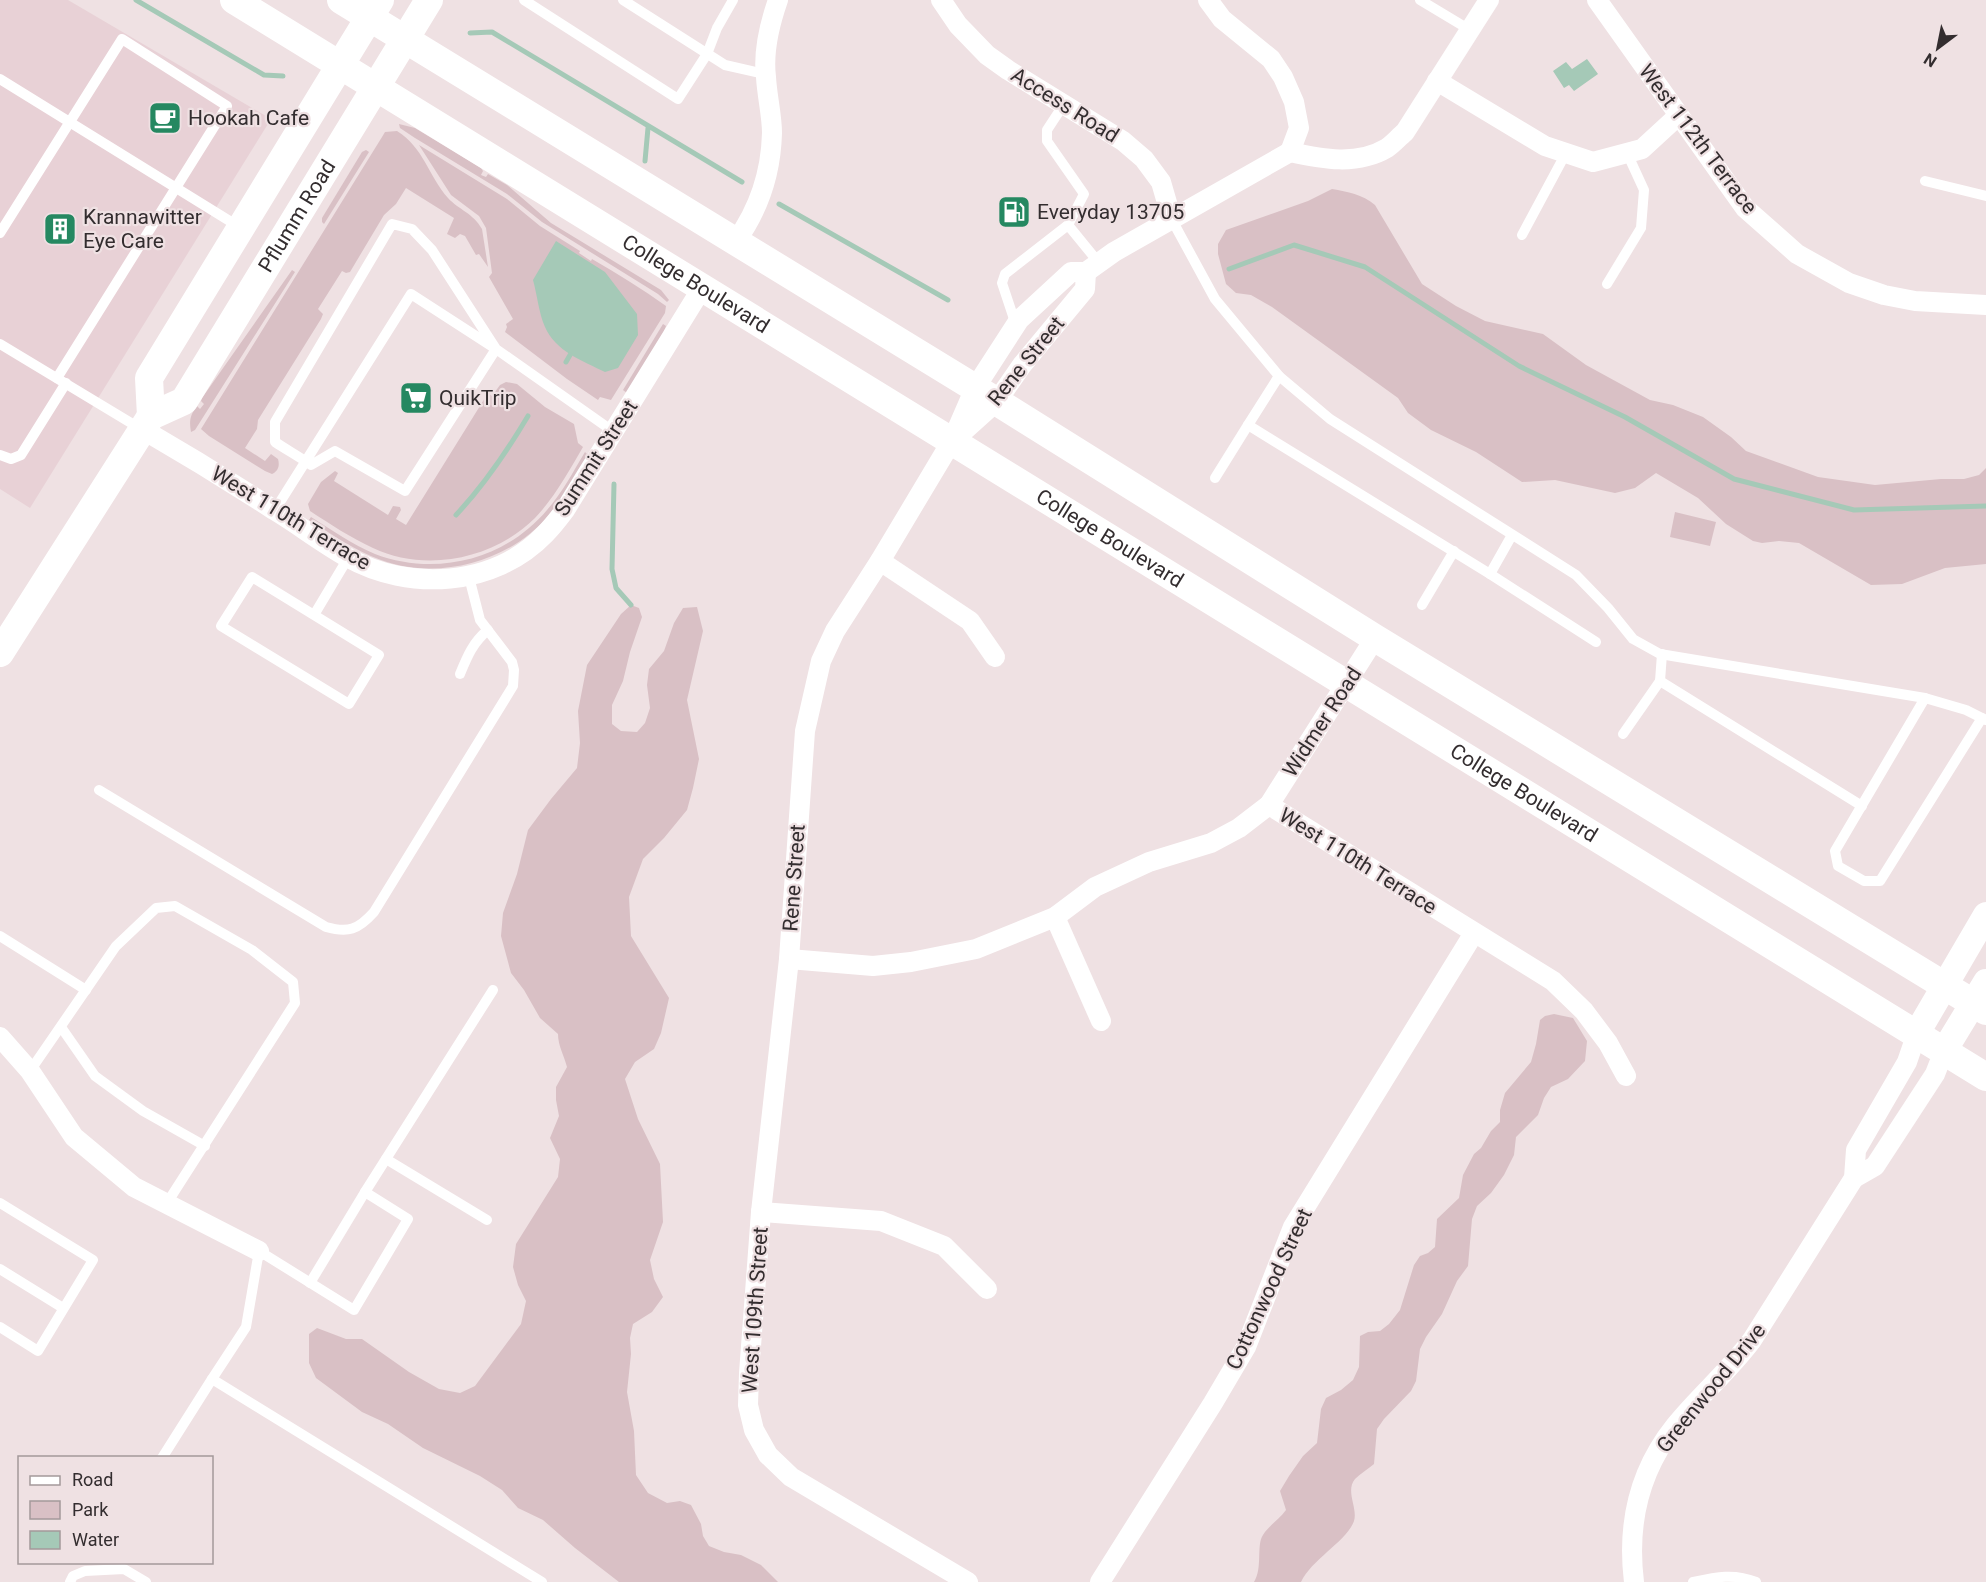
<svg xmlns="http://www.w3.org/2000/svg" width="1986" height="1582" viewBox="0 0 1986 1582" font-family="Roboto,sans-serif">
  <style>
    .built { fill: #e8d1d6 }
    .green { fill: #d9c0c5 }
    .water { fill: #a5c9b7 }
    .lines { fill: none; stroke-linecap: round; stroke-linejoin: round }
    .stream { stroke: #a5c9b7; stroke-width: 5 }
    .service { stroke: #fff; stroke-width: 10 }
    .minor { stroke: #fff; stroke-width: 20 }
    .tertiary { stroke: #fff; stroke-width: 26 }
    .secondary { stroke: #fff; stroke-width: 28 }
    .labels { text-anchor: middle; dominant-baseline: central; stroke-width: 4.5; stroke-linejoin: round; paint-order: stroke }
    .street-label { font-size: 21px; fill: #332d2f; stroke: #efe1e3 }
    .poi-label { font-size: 21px; fill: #332d2f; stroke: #efe1e3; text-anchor: start }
  </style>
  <rect width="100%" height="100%" fill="#efe1e3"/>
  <polygon class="built" points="0,0 68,0 271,119 30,508 0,489"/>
  <g class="green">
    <polygon points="399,124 415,128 481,168 483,171 481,175 486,177 488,174 507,185 551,223 661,290 669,300 667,302 658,294 542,222 507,194 415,138 400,128"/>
    <path d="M397 131C424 148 428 175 448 198 459 210 473 213 482 229L488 267 479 254 476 255 465 236 460 234 455 238 447 234 454 218 406 188 396 204 384 215 350 272 346 273 342 271 318 309 323 314 321 319 258 420 257 429 245 448 265 461 271 454 278 459C280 466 278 471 272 474L265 471 209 436 201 429 382 137 385 132Z"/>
    <path d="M419 145 507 199 540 226 580 251 579 253 591 261 592 259C618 274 642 289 666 306L665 313 611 400 600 397 598 400 567 379 505 332 507 327 506 324 513 319 489 277 492 273 486 228 479 216 451 195Z"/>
    <polygon points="366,150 369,152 324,224 322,222 322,218 362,152"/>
    <path d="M1332 189C1348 192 1362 194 1375 205L1422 284 1456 306 1485 321 1543 334 1586 365 1650 400 1673 405 1703 417 1731 437 1746 451 1818 477 1875 485 1941 479H1964L1979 475 1986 468V564L1945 568 1902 584 1871 585 1799 543 1779 541 1762 543 1753 541 1726 524 1698 498 1656 473 1635 488 1615 493 1555 480 1522 482 1476 452 1431 430 1408 413 1398 398 1272 307 1251 295 1236 293 1226 284 1218 254V244L1226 230 1308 201Z"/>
    <path d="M292 270 295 272 195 430 191 432C189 421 190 415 197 406L200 409 204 404 201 401 202 398Z"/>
    <polygon points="663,324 666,326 663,334 627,393 623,390"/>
    <path d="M506 382 517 384 545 407 574 424 578 443 583 447C569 471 555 497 535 518 494 559 426 573 373 548 351 538 330 524 310 511L308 504 321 482 335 471 338 473 334 481 388 515 393 506 400 507 401 510 396 519 406 525 488 393 492 396 500 385Z"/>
    <path d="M585 452 588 455C576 475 564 497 548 516 509 562 438 581 381 560 355 551 333 535 309 520L311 517C332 530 353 545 375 554 436 577 505 560 547 510 562 493 573 472 585 452Z"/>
    <polygon points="1675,512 1716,522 1710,546 1670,537"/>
    <path d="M631 605 639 608 642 617 630 652 623 681 612 705V724L621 731 637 732 645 723 650 708 647 685 649 669 664 651 674 623 683 608 697 607 703 631 687 700 699 759 693 788 687 810 664 838 643 859 629 897 631 936 669 998 661 1033 654 1049 635 1062 625 1079 638 1119 660 1164 663 1222 650 1260 654 1279 663 1297 652 1312 633 1324 630 1338 631 1354 627 1392 634 1431 636 1475 648 1493 667 1503 680 1501 691 1505 701 1524 703 1536 709 1546 724 1552 741 1555 761 1565 778 1582H619L575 1548 543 1520 518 1508 502 1490 480 1476 423 1448 388 1424 362 1412 316 1378 309 1363V1334L317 1328 346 1339H362L409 1372 439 1389 460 1393 475 1386 521 1324 526 1301 518 1285 513 1267 516 1244 558 1177 560 1159 550 1138 559 1116 556 1100V1087L567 1067C564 1055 558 1046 558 1034L540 1018 524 990 511 973 501 936 503 913 517 874 528 830 551 799 577 768 580 743 578 711 587 665 621 614Z"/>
    <path d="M1554 1014 1573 1018 1587 1041 1585 1061 1568 1079 1551 1087 1544 1098 1538 1115 1516 1137 1514 1155 1504 1175 1491 1193 1477 1206 1472 1219 1468 1266 1457 1281 1442 1314 1426 1337 1420 1349 1416 1381 1411 1391 1384 1419 1377 1429 1374 1464C1368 1469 1360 1474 1355 1479 1345 1491 1358 1508 1354 1521 1347 1541 1312 1559 1301 1582H1254C1263 1568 1256 1545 1263 1535 1269 1525 1279 1520 1286 1510L1280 1491 1289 1476 1303 1456 1317 1443 1321 1409 1326 1398 1341 1390 1353 1380 1359 1367 1360 1336 1368 1332 1380 1331 1389 1324 1400 1310 1414 1265 1420 1256 1428 1253 1435 1247 1437 1219 1459 1198 1463 1175 1474 1154 1481 1148 1491 1131 1500 1122V1110L1505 1093 1531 1062 1536 1044 1540 1020 1545 1016Z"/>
  </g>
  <g class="water">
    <polygon points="1587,59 1598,74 1574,91 1569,85 1564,88 1553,71 1566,62 1572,69"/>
    <path d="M556 241 605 272 637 314 638 335 618 368 605 372C583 361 555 351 545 327 539 314 537 294 533 280Z"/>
  </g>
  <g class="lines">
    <g class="stream">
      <polyline points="136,0 264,75 283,76"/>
      <polyline points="470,33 492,32 742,182"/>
      <polyline points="645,161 648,128"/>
      <polyline points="779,204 948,300"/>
      <polyline points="1229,269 1294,245 1365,267 1519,366 1625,417 1734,479 1854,510 1986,506"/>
      <polyline points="566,362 570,355"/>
      <polyline points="614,484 612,569 616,588 631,605"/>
      <path d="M456 515C485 484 506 453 528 416"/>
    </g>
    <g class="service">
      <polyline points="524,0 678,99 707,54 717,28 733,0"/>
      <polyline points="623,0 725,65 765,74"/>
      <polyline points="1420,0 1470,30"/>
      <polyline points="0,79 241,228"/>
      <polyline points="1064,104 1047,130 1047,141 1084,194 1068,225"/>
      <polyline points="1925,181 1986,196"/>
      <polyline points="1172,220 1215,299 1279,376 1330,419 1576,575 1608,608 1633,639 1660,654 1925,698 1966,710 1986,720"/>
      <polyline points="0,233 122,39 227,106 57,378"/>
      <polyline points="1522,235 1566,153"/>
      <polyline points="1607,284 1641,228 1644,190 1627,153"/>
      <polyline points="1016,325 1002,283 1005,274 1068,225 1099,263"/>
      <polyline points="0,344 141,429"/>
      <polyline points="1279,376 1248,425 1490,574 1512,535"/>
      <polyline points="0,455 11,459 21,455 66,383"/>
      <polyline points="1215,478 1248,425"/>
      <path d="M275 510 411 294 496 349 405 491 335 451 311 465C300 457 287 450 275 442V422L392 224 412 229 432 250 496 349 614 432"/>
      <polyline points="1490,574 1596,642"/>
      <polyline points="1422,605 1454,551"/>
      <polyline points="314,615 379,655 349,704 221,626 252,577 314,615 348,558"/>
      <path d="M460 674C467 657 473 642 488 630"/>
      <polyline points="1660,681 1862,806"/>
      <polyline points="1925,698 1835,851 1838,866 1864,881 1880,881 1982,718"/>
      <polyline points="1623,734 1660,681 1662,654"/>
      <path d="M99 790 326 927C348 933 358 930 374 912L513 686 514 670 512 662 480 620 469 577"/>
      <polyline points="0,936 86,990"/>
      <polyline points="61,1027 95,1076 143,1111 205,1146"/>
      <polyline points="30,1071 116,946 156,908 175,906 252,950 293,982 295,1003 167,1203"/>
      <polyline points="386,1159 487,1220"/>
      <polyline points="0,1203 93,1260 38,1351 0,1327"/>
      <polyline points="0,1269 63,1308"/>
      <polyline points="310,1283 365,1192"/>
      <polyline points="212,1379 246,1327 259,1251 354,1310 408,1219 365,1192 493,990"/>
      <polyline points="162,1458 212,1379 542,1582"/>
      <polyline points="70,1582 73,1576 85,1571 124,1569 146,1582"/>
      <path d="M1693 1582C1716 1577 1734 1573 1756 1582"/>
    </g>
    <g class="minor">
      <polyline points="941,0 958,25 987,55 1008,70 1123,141 1144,159 1161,182 1172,220"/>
      <polyline points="1208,0 1222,19 1271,59 1283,77 1294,102 1299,128 1290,152"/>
      <polyline points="1597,0 1745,208 1797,254 1849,283 1884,295 1915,301 1986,305"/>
      <polyline points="1437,81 1545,146 1593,162 1642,149 1679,115"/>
      <path d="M1290 152C1322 159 1357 166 1387 148 1393 144 1399 137 1405 132L1489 0"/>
      <path d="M736 241C759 209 771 172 772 133 772 115 767 96 766 77 763 53 770 23 778 0"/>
      <path d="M142 429C187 455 231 482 274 510 299 525 322 543 347 557 409 592 494 587 545 534 552 527 559 518 565 510L702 288"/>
      <polyline points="957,437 997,401 1022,365 1085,289 1086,272"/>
      <polyline points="880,561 970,621 995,657"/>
      <polyline points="1269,805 1375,638"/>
      <polyline points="1055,917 1101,1021"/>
      <polyline points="789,959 873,966 911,962 976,949 1055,917 1095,887 1149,862 1211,843 1239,828 1269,805 1553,981 1584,1011 1608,1043 1626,1076"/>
      <polyline points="0,1037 30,1071 74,1137 134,1187 259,1251"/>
      <polyline points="1854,1178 1875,1166 1935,1074 1944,1051"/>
      <polyline points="761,1212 881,1221 944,1246 987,1289"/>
      <polyline points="968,1582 791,1477 768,1455 754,1430 748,1405 749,1373 761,1212 789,959 805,731 821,661 835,631 880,561 944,454 952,441 975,388 1019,320 1071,272 1086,272 1114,252 1290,152"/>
      <polyline points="1100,1582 1213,1403 1246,1347 1293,1227 1474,933"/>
      <path d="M1634 1582C1627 1525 1639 1471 1675 1426 1699 1396 1729 1371 1752 1340L1854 1178 1856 1150 1907 1062 1917 1033"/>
    </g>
    <g class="tertiary">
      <polyline points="1917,1033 1986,915"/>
      <polyline points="1944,1051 1986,982"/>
    </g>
    <g class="secondary">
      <path id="s1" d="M234 0 1986 1077"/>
      <polyline points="341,0 975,388 1375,638 1986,1011"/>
      <polyline points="151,416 149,378 380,0"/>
      <path id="s2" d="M0 653 151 416 184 401 429 0"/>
    </g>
  </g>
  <defs>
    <g id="cafe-square" transform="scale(1.725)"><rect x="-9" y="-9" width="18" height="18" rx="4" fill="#258861" stroke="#efe1e3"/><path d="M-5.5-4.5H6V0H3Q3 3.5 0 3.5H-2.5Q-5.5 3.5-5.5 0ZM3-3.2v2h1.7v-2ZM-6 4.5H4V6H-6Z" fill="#fff"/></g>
    <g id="fuel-square" transform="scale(1.725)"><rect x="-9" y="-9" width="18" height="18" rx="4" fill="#258861" stroke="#efe1e3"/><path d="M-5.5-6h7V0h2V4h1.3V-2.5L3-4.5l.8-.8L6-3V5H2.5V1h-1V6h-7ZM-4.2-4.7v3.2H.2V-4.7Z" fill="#fff"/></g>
    <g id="building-square" transform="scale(1.725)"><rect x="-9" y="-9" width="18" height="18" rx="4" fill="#258861" stroke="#efe1e3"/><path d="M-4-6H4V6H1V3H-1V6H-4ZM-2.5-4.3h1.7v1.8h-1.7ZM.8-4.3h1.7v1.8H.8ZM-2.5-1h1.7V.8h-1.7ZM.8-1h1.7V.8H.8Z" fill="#fff"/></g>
    <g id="supermarket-square" transform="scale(1.725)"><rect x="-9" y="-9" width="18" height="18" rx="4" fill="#258861" stroke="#efe1e3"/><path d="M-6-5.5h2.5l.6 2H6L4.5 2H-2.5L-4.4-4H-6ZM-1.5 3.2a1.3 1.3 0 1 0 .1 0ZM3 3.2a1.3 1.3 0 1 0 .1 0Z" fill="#fff"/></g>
  </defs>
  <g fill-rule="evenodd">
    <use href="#cafe-square" x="165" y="118"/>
    <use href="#fuel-square" x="1014" y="212"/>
    <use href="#building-square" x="60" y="229"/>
    <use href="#supermarket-square" x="416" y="398"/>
  </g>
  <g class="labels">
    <g class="street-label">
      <text transform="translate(1065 105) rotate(32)">Access Road</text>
      <text transform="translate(1698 139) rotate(53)">West 112th Terrace</text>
      <text stroke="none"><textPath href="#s2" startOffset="534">Pflumm Road</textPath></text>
      <text stroke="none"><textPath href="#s1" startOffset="542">College Boulevard</textPath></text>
      <text transform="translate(1026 361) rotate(-51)">Rene Street</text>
      <text transform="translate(596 458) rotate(-57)">Summit Street</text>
      <text transform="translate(291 518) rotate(31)">West 110th Terrace</text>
      <text stroke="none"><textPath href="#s1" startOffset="1028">College Boulevard</textPath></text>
      <text transform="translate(1322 722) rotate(-57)">Widmer Road</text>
      <text stroke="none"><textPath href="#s1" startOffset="1514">College Boulevard</textPath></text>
      <text transform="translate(1358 861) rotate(32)">West 110th Terrace</text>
      <text transform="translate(794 878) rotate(-86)">Rene Street</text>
      <text transform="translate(1269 1289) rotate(-65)">Cottonwood Street</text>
      <text transform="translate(755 1310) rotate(-86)">West 109th Street</text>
      <text transform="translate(1711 1388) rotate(-51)">Greenwood Drive</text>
    </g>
    <g class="poi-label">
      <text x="188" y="118">Hookah Cafe</text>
      <text x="1037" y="212">Everyday 13705</text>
      <text x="83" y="217">Krannawitter<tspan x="83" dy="24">Eye Care</tspan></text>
      <text x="439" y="398">QuikTrip</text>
    </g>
  </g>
  <rect x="18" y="1456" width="195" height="108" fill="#efe1e3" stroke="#a4999b" stroke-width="1.5"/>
  <rect x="30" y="1476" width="30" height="9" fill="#ffffff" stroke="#a4999b" stroke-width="1.5"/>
  <text x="72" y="1486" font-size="18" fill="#332d2f">Road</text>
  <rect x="30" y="1501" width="30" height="18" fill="#d9c0c5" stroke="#a4999b" stroke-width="1.5"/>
  <text x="72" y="1516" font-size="18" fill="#332d2f">Park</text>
  <rect x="30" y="1531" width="30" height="18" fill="#a5c9b7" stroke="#a4999b" stroke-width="1.5"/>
  <text x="72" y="1546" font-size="18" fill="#332d2f">Water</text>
  <g transform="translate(1938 48) rotate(212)" stroke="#efe1e3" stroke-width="4.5" paint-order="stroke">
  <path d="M0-4.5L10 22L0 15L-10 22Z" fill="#332d2f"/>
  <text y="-9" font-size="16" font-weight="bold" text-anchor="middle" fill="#332d2f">N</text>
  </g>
</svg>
